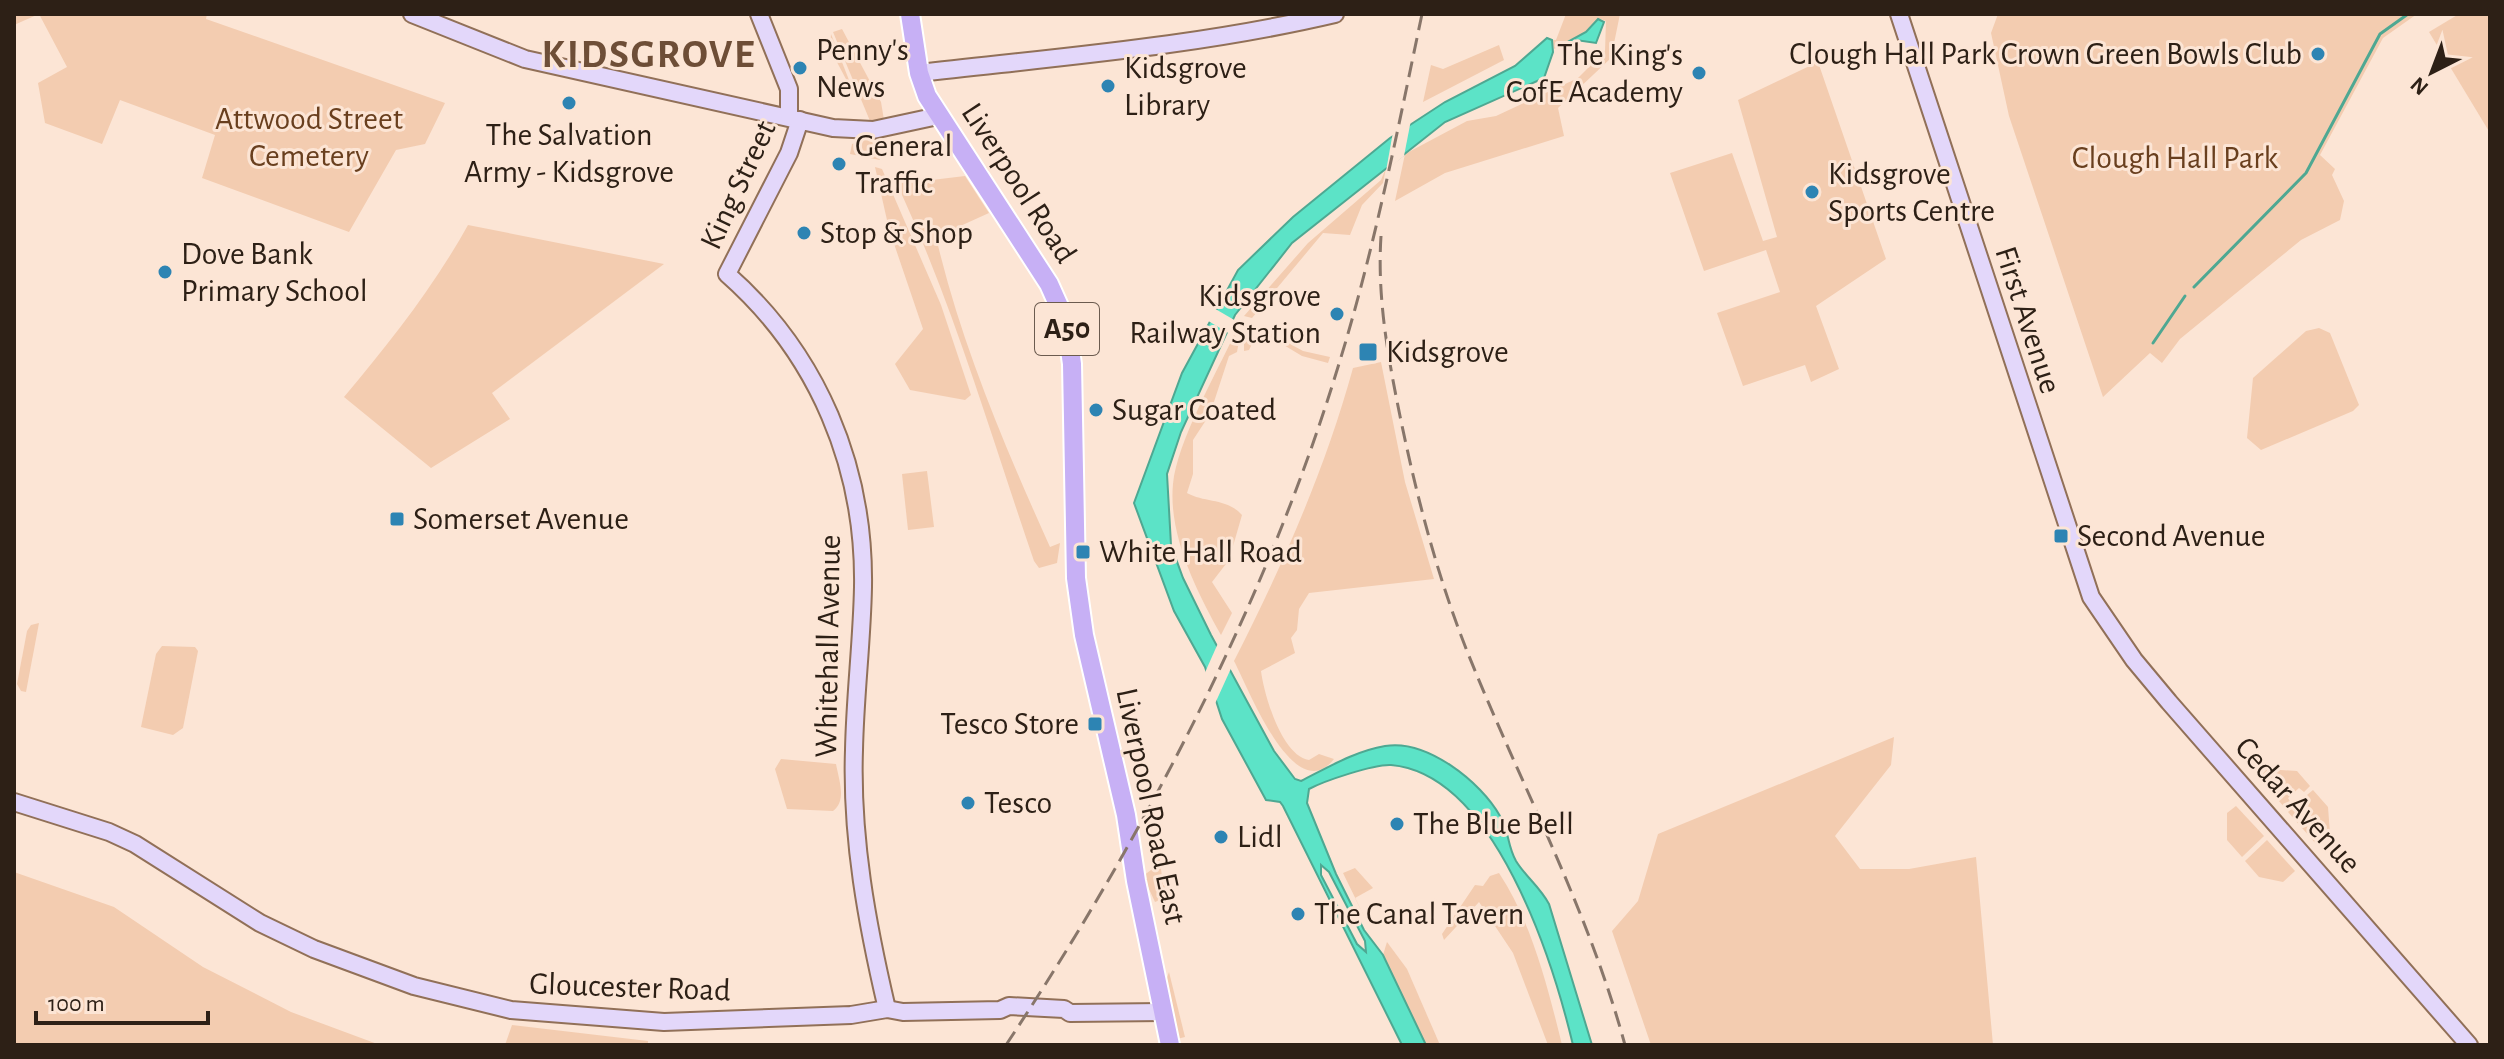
<svg xmlns="http://www.w3.org/2000/svg" width="2504" height="1059" viewBox="0 0 2504 1059" font-family="'Alegreya Sans',sans-serif">
  <style>
    .green { fill: #f3ccb0 }
    .water { fill: #5ce3c7; stroke: #4ea892; stroke-width: 2; fill-rule: evenodd }
    .pier { fill: #fce5d5 }
    .lines { fill: none; stroke-linecap: round; stroke-linejoin: round }
    .stream { stroke: #4ea892; stroke-width: 3 }
    .secondary-casing { stroke: #917058; stroke-width: 20 }
    .primary-casing { stroke: #fff; stroke-width: 22 }
    .secondary { stroke: #e3d7fa; stroke-width: 16 }
    .primary { stroke: #c7b0f5; stroke-width: 18 }
    .rail { stroke: #88766a; stroke-width: 3; stroke-dasharray: 16 8; stroke-linecap: butt }
    .poi-dot { fill: #2d84b3; stroke: #fce5d5; stroke-width: 3 }
    .labels { text-anchor: middle; dominant-baseline: central; stroke-width: 6; stroke-linejoin: round; paint-order: stroke }
    .shield { fill: #fce5d5; stroke: #6b5b4f; stroke-width: 2 }
    .shield-label { font-size: 30px; font-weight: bold; fill: #2d2016 }
    .poi-label { font-size: 32px; fill: #2d2016; stroke: #fce5d5; text-anchor: start }
    .park-label { font-size: 32px; fill: #693f1e; stroke: #fce5d5 }
    .street-label { font-size: 32px; fill: #2d2016; stroke: #fce5d5 }
    .district-label { font-size: 40px; font-weight: bold; letter-spacing: 2px; fill: #6e4e37; stroke: #fce5d5 }
  </style>
  <rect width="100%" height="100%" fill="#fce5d5"/>
  <g class="green">
    <polygon points="14,14 207,14 206,19 445,103 425,144 396,150 349,232 202,178 215,135 120,100 102,144 45,123 38,83 67,67 39,14 14,25"/>
    <polygon points="1566,14 1620,14 1611,58 1558,108 1564,136 1445,173 1395,201 1405,154 1467,121 1496,116 1578,78 1605,51 1606,21 1600,19 1586,32 1554,49 1552,40 1556,40"/>
    <polygon points="1998,14 2417,14 2383,38 2320,155 2335,169 2332,175 2344,201 2340,220 2301,240 2180,339 2162,363 2150,353 2103,397 2009,116 1991,33"/>
    <polygon points="2459,14 2490,14 2490,133 2429,32"/>
    <polygon points="842,29 881,102 884,120 870,121 833,32"/>
    <polygon points="831,34 856,98 830,49"/>
    <polygon points="1499,45 1504,60 1423,102 1431,65 1443,69"/>
    <polygon points="1818,62 1886,259 1816,306 1839,369 1811,382 1805,365 1743,386 1717,313 1780,292 1766,250 1704,271 1670,173 1732,153 1763,241 1777,237 1738,100"/>
    <polygon points="870,137 880,160 850,154 852,144"/>
    <polygon points="875,167 882,169 941,305 971,395 965,400 910,390 895,364 923,329 889,229"/>
    <polygon points="1386,168 1383,183 1362,205 1350,235 1323,233 1252,318 1244,316 1308,243 1381,180"/>
    <path d="M895 171 915 182 965 176 989 213 936 237C961 344 1005 447 1050 547L1060 543 1057 563 1039 568 1034 561C990 433 953 303 895 180Z"/>
    <path d="M468 225 664 264 492 393 510 419 431 468 344 397C390 342 433 288 468 225Z"/>
    <polygon points="2319,328 2330,333 2359,405 2353,411 2261,450 2247,438 2253,378 2306,331"/>
    <polygon points="1268,332 1303,351 1330,357 1328,363 1302,356 1267,335 1254,340 1249,350 1244,351 1244,341"/>
    <path d="M1234 335 1239 341 1237 352 1229 356 1210 414 1193 440V474L1187 493C1205 503 1227 498 1242 515L1229 560 1212 582 1232 613 1221 635C1197 592 1168 535 1173 484 1177 442 1216 374 1234 335Z"/>
    <path d="M1381 362 1405 482 1434 579 1309 593 1299 609 1297 630 1291 638 1295 653 1261 671C1264 695 1282 756 1309 760L1319 754 1334 759C1294 809 1248 687 1234 661 1282 567 1325 470 1353 368Z"/>
    <polygon points="927,471 934,527 908,530 902,474"/>
    <polygon points="39,623 26,692 21,691 17,684 27,631 31,625"/>
    <polygon points="162,646 195,647 198,651 183,728 173,735 141,727 156,654"/>
    <polygon points="1894,737 1891,765 1835,836 1860,869 1909,869 1976,857 1993,1045 1651,1045 1612,931 1638,901 1658,834"/>
    <path d="M781 759 836 764C839 780 847 801 833 811L787 809 775 769Z"/>
    <polygon points="2267,769 2297,771 2310,786 2304,792 2299,788 2288,798 2291,803 2285,808 2259,778"/>
    <polygon points="2313,790 2328,807 2330,834 2317,845 2288,812 2294,807 2299,810 2310,800 2307,795"/>
    <polygon points="2236,806 2264,836 2242,857 2227,840 2227,813"/>
    <polygon points="2267,840 2295,871 2283,882 2259,877 2245,861"/>
    <polygon points="1159,853 1163,885 1167,887 1165,898 1155,902 1143,876 1151,870"/>
    <polygon points="1355,868 1373,888 1355,898 1367,922 1343,873"/>
    <polygon points="14,872 114,907 203,967 291,1012 380,1045 14,1045"/>
    <path d="M1499 873C1532 923 1548 988 1562 1045H1548L1513 953 1479 902 1444 940 1442 934 1475 885 1483 886 1490 876Z"/>
    <polygon points="1387,942 1407,969 1440,1045 1426,1045 1424,1041 1383,955"/>
    <polygon points="1169,972 1185,1037 1177,1039 1166,981"/>
    <polygon points="512,1025 648,1041 648,1045 505,1045"/>
  </g>
  <g class="water">
    <polygon points="1598,19 1604,22 1596,43 1576,40 1564,47 1562,45 1586,32"/>
    <path d="M1547 38 1552 40 1553 52 1544 78 1445 122 1292 243 1235 315 1181 432 1167 474 1171 545 1183 578 1211 635 1274 751 1295 779 1301 781C1327 768 1355 751 1385 746 1427 739 1481 782 1500 816 1509 830 1507 845 1516 861 1525 876 1540 887 1549 904L1592 1045H1573C1553 962 1495 774 1391 765 1374 764 1324 781 1309 789L1307 803 1336 874 1364 930 1383 955 1426 1045H1402L1283 806 1280 802 1266 800 1222 719 1205 667 1174 611 1134 503 1182 373 1238 270 1293 217 1390 138 1445 102 1515 66ZM1321 865 1329 872 1365 941 1366 952 1357 944 1321 875Z"/>
  </g>
  <g class="pier">
    <polygon points="1411,120 1404,156 1386,171 1393,132"/>
    <polygon points="1212,307 1236,321 1230,334 1205,319"/>
    <polygon points="1219,641 1233,664 1213,708 1203,677"/>
  </g>
  <g class="lines">
    <g class="stream">
      <polyline points="2194,287 2306,173 2380,34 2408,14"/>
      <polyline points="2153,343 2185,296"/>
    </g>
    <g class="secondary-casing">
      <g id="secondary">
        <polyline points="412,14 525,59 833,128 873,130 938,116"/>
        <polyline points="759,14 789,89 789,117"/>
        <polyline points="1899,14 2091,597 2134,660 2169,702 2469,1045"/>
        <path d="M919 73C1058 57 1199 46 1335 14"/>
        <path d="M800 120 789 153 727 274C818 354 865 467 863 587 862 641 855 696 854 750 851 838 867 924 887 1009"/>
        <polyline points="14,802 109,832 135,844 260,923 314,949 414,986 511,1010 664,1022 851,1015 887,1009 903,1012 1000,1010 1009,1006 1064,1009 1070,1013 1163,1012"/>
      </g>
    </g>
    <g class="primary-casing">
      <polyline id="primary" points="910,14 919,73 927,96 1049,284 1066,322 1072,364 1076,578 1084,635 1126,815 1136,881 1170,1045"/>
    </g>
    <use href="#secondary" class="secondary"/>
    <use href="#primary" class="primary"/>
    <g class="rail">
      <path d="M1381 236C1377 297 1388 357 1400 416 1417 498 1438 579 1469 656 1521 785 1588 909 1625 1045"/>
      <path d="M1006 1045C1142 840 1266 603 1338 367 1374 251 1397 133 1422 14"/>
    </g>
  </g>
  <g class="poi-dot">
    <circle cx="2318" cy="54" r="8"/>
    <circle cx="800" cy="68" r="8"/>
    <circle cx="1699" cy="73" r="8"/>
    <circle cx="1108" cy="86" r="8"/>
    <circle cx="569" cy="103" r="8"/>
    <circle cx="839" cy="164" r="8"/>
    <circle cx="1812" cy="192" r="8"/>
    <circle cx="804" cy="233" r="8"/>
    <circle cx="165" cy="272" r="8"/>
    <circle cx="1337" cy="314" r="8"/>
    <rect x="1358" y="342" width="20" height="20" rx="4"/>
    <circle cx="1096" cy="410" r="8"/>
    <rect x="389" y="511" width="16" height="16" rx="4"/>
    <rect x="2053" y="528" width="16" height="16" rx="4"/>
    <rect x="1075" y="544" width="16" height="16" rx="4"/>
    <rect x="1087" y="716" width="16" height="16" rx="4"/>
    <circle cx="968" cy="803" r="8"/>
    <circle cx="1397" cy="824" r="8"/>
    <circle cx="1221" cy="837" r="8"/>
    <circle cx="1298" cy="914" r="8"/>
  </g>
  <g class="labels">
    <rect class="shield" x="1035" y="303" width="64" height="52" rx="6"/>
    <g class="shield-label">
      <text x="1067" y="329">A50</text>
    </g>
    <g class="poi-label">
      <text x="816" y="50">Penny's<tspan x="816" dy="37">News</tspan></text>
      <text x="2302" y="54" text-anchor="end">Clough Hall Park Crown Green Bowls Club</text>
      <text x="1683" y="55" text-anchor="end">The King's<tspan x="1683" dy="37">CofE Academy</tspan></text>
      <text x="1124" y="68">Kidsgrove<tspan x="1124" dy="37">Library</tspan></text>
      <text x="569" y="135" text-anchor="middle">The Salvation<tspan x="569" dy="37">Army - Kidsgrove</tspan></text>
      <text x="855" y="146">General<tspan x="855" dy="37">Traffic</tspan></text>
      <text x="1828" y="174">Kidsgrove<tspan x="1828" dy="37">Sports Centre</tspan></text>
      <text x="820" y="233">Stop &amp; Shop</text>
      <text x="181" y="254">Dove Bank<tspan x="181" dy="37">Primary School</tspan></text>
      <text x="1321" y="296" text-anchor="end">Kidsgrove<tspan x="1321" dy="37">Railway Station</tspan></text>
      <text x="1386" y="352">Kidsgrove</text>
      <text x="1112" y="410">Sugar Coated</text>
      <text x="413" y="519">Somerset Avenue</text>
      <text x="2077" y="536">Second Avenue</text>
      <text x="1099" y="552">White Hall Road</text>
      <text x="1079" y="724" text-anchor="end">Tesco Store</text>
      <text x="984" y="803">Tesco</text>
      <text x="1413" y="824">The Blue Bell</text>
      <text x="1237" y="837">Lidl</text>
      <text x="1314" y="914">The Canal Tavern</text>
    </g>
    <g class="park-label">
      <text x="309" y="119">Attwood Street<tspan x="309" dy="37">Cemetery</tspan></text>
      <text x="2175" y="158">Clough Hall Park</text>
    </g>
    <g class="street-label">
      <text transform="translate(1019 183) rotate(57)">Liverpool Road</text>
      <text transform="translate(738 185) rotate(-65)">King Street</text>
      <text transform="translate(2028 320) rotate(72)">First Avenue</text>
      <text transform="translate(828 646) rotate(-89)">Whitehall Avenue</text>
      <text transform="translate(2298 805) rotate(48)">Cedar Avenue</text>
      <text transform="translate(1151 806) rotate(78)">Liverpool Road East</text>
      <text transform="translate(630 987) rotate(2)">Gloucester Road</text>
    </g>
    <g class="district-label">
      <text x="649" y="55">KIDSGROVE</text>
    </g>
  </g>
  <rect width="2504" height="1059" fill="none" stroke="#2d2016" stroke-width="32"/>
  <g transform="translate(2432 72) rotate(222)" stroke="#fce5d5" stroke-width="6" paint-order="stroke">
  <path d="M0-6L14 30L0 20L-14 30Z" fill="#2d2016"/>
  <text y="-12" font-size="22" font-weight="bold" text-anchor="middle" fill="#2d2016">N</text>
  </g>
  <path d="M36 1011v12h172v-12" fill="none" stroke="#2d2016" stroke-width="4"/>
  <text x="48" y="1011" font-size="24" fill="#2d2016" stroke="#fce5d5" stroke-width="6" paint-order="stroke">100 m</text>
</svg>
